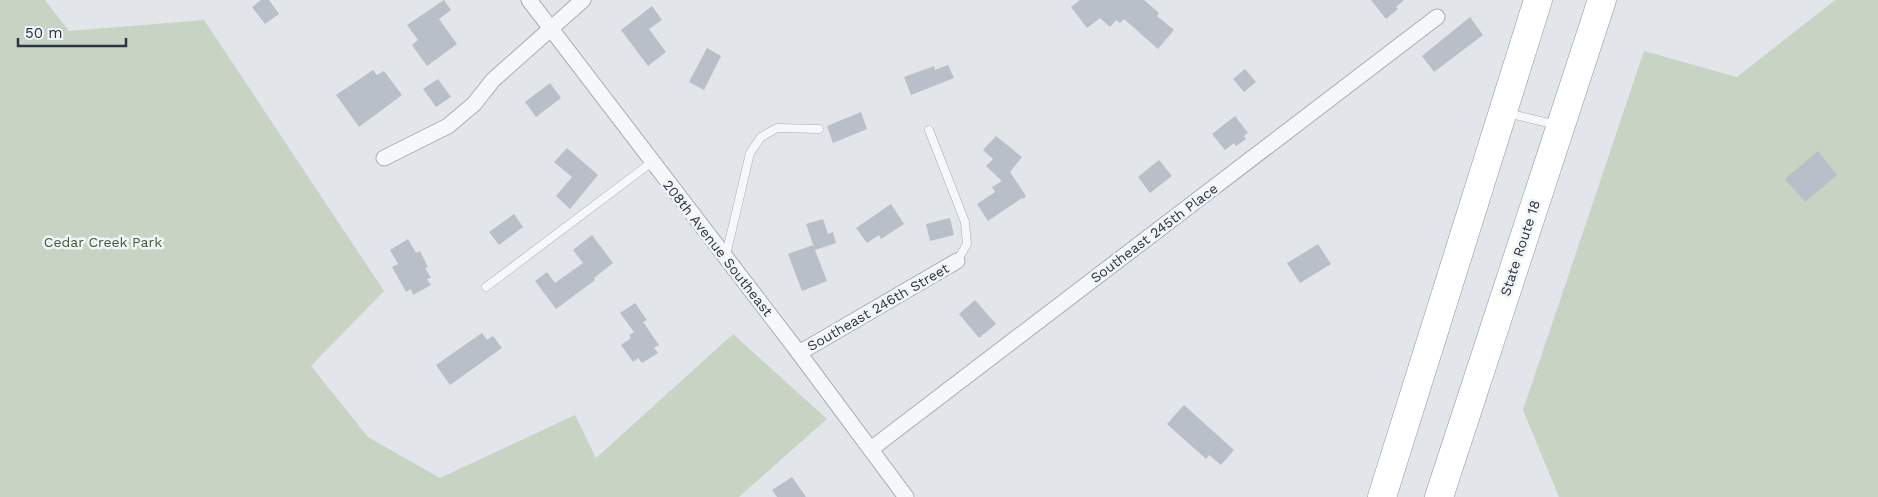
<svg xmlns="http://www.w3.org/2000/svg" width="1878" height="497" viewBox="0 0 1878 497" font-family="'Work Sans',sans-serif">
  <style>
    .green { fill: #c8d4c3 }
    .building { fill: #b9bfc8 }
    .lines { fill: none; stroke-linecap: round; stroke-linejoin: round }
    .service-casing { stroke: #a7adb5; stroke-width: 9 }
    .minor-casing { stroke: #a7adb5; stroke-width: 17 }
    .motorway-casing { stroke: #8a94a1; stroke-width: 29 }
    .service { stroke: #f5f7f9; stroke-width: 8 }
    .minor { stroke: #f5f7f9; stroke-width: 15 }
    .motorway { stroke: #fff; stroke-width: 28 }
    .labels { text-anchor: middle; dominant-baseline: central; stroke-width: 5; stroke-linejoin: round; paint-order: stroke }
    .street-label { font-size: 14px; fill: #2a3443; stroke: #f2f5f8 }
    .park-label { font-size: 14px; fill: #415e38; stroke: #f2f5f8 }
  </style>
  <rect width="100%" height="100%" fill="#e2e6eb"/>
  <g class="green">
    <polygon points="0,0 45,0 69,31 204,20 384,291 311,366 368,437 440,478 575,415 596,458 733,334 827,419 739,497 0,497"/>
    <polygon points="1835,0 1878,0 1878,497 1559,497 1523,410 1644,51 1737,77"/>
  </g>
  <g class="building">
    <polygon points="261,0 269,0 279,14 265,24 252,7"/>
    <polygon points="444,0 451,10 439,19 457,44 427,66 412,45 418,40 407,25"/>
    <polygon points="1080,0 1144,0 1159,13 1157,16 1174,30 1158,49 1124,19 1120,23 1116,20 1110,27 1100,18 1087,28 1071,7"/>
    <polygon points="1371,0 1404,0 1396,7 1398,9 1386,19"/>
    <polygon points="652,6 662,20 649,29 666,52 648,66 621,30"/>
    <polygon points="1470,17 1483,35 1434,72 1422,56"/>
    <polygon points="707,48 721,56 704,90 689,82"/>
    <polygon points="948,65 954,78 911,95 904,77 934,66 935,70"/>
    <polygon points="1245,69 1256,82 1244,92 1233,79"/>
    <polygon points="373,70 377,75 384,71 402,95 359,127 336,95"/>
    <polygon points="438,79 451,97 436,107 423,89"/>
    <polygon points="550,83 561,98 536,117 525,102"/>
    <polygon points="861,112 867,129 833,143 827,126"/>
    <polygon points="1235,116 1248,133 1244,136 1246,139 1236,146 1234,143 1225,150 1212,134"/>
    <polygon points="996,136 1022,157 1010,172 1026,196 1023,199 1022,198 988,221 977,204 995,192 992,187 1002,181 986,166 993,159 983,150"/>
    <polygon points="567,148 598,175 570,209 556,196 572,177 554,162"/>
    <polygon points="1818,151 1837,175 1805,202 1785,179"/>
    <polygon points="1159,160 1172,176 1150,193 1138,177"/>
    <polygon points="891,204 904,224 881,239 879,235 867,243 856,228"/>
    <polygon points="514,214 523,227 499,245 489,232"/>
    <polygon points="950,218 954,235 930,241 926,224"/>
    <polygon points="823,219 828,234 833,232 836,243 815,250 806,224"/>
    <polygon points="592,235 613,263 594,278 595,280 556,309 535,281 547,272 555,283 583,263 573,250"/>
    <polygon points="408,239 416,253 420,251 428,267 425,268 431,278 427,279 431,285 413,295 411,289 406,292 392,267 398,264 390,250"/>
    <polygon points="1318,244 1331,264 1300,283 1287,263"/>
    <polygon points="813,245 827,281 802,291 788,254"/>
    <polygon points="975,300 996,324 979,338 959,314"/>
    <polygon points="635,303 647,320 643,322 659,345 654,348 658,353 642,363 638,358 633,362 621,345 631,338 629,335 634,332 620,313"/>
    <polygon points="482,333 487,340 493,336 502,348 450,385 436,365"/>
    <polygon points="1184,405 1234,450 1221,465 1209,455 1206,459 1167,424"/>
    <polygon points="792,477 806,497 777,497 772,490"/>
  </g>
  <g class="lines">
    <g class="service-casing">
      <g id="service">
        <polyline points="1507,113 1557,125"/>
        <polyline points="929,130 965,222 967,244 957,261"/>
        <polyline points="726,255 750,153 761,137 777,128 819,129"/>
        <polyline points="486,287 652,162"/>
      </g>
    </g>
    <g class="minor-casing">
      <g id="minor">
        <polyline points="529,0 799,353 906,497"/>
        <polyline points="384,158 448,126 474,104 493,80 583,0"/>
        <polyline points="799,353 957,261"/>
        <polyline points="871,449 1437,17"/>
      </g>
    </g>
    <g class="motorway-casing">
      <g id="motorway">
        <polyline points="1382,497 1538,0"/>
        <polyline points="1439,497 1602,0"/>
      </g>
    </g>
    <use href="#service" class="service"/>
    <use href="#minor" class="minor"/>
    <use href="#motorway" class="motorway"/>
  </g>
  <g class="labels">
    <g class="street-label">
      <text transform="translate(1154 233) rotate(-37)">Southeast 245th Place</text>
      <text transform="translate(718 248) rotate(52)">208th Avenue Southeast</text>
      <text transform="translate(1520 248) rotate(-72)">State Route 18</text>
      <text transform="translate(878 307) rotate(-30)">Southeast 246th Street</text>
    </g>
    <g class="park-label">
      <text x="103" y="242">Cedar Creek Park</text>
    </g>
  </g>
  <path d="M18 38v8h108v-8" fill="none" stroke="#2a3443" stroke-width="2.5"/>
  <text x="25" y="38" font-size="15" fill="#2a3443" stroke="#f2f5f8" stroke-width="4" paint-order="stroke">50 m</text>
</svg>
